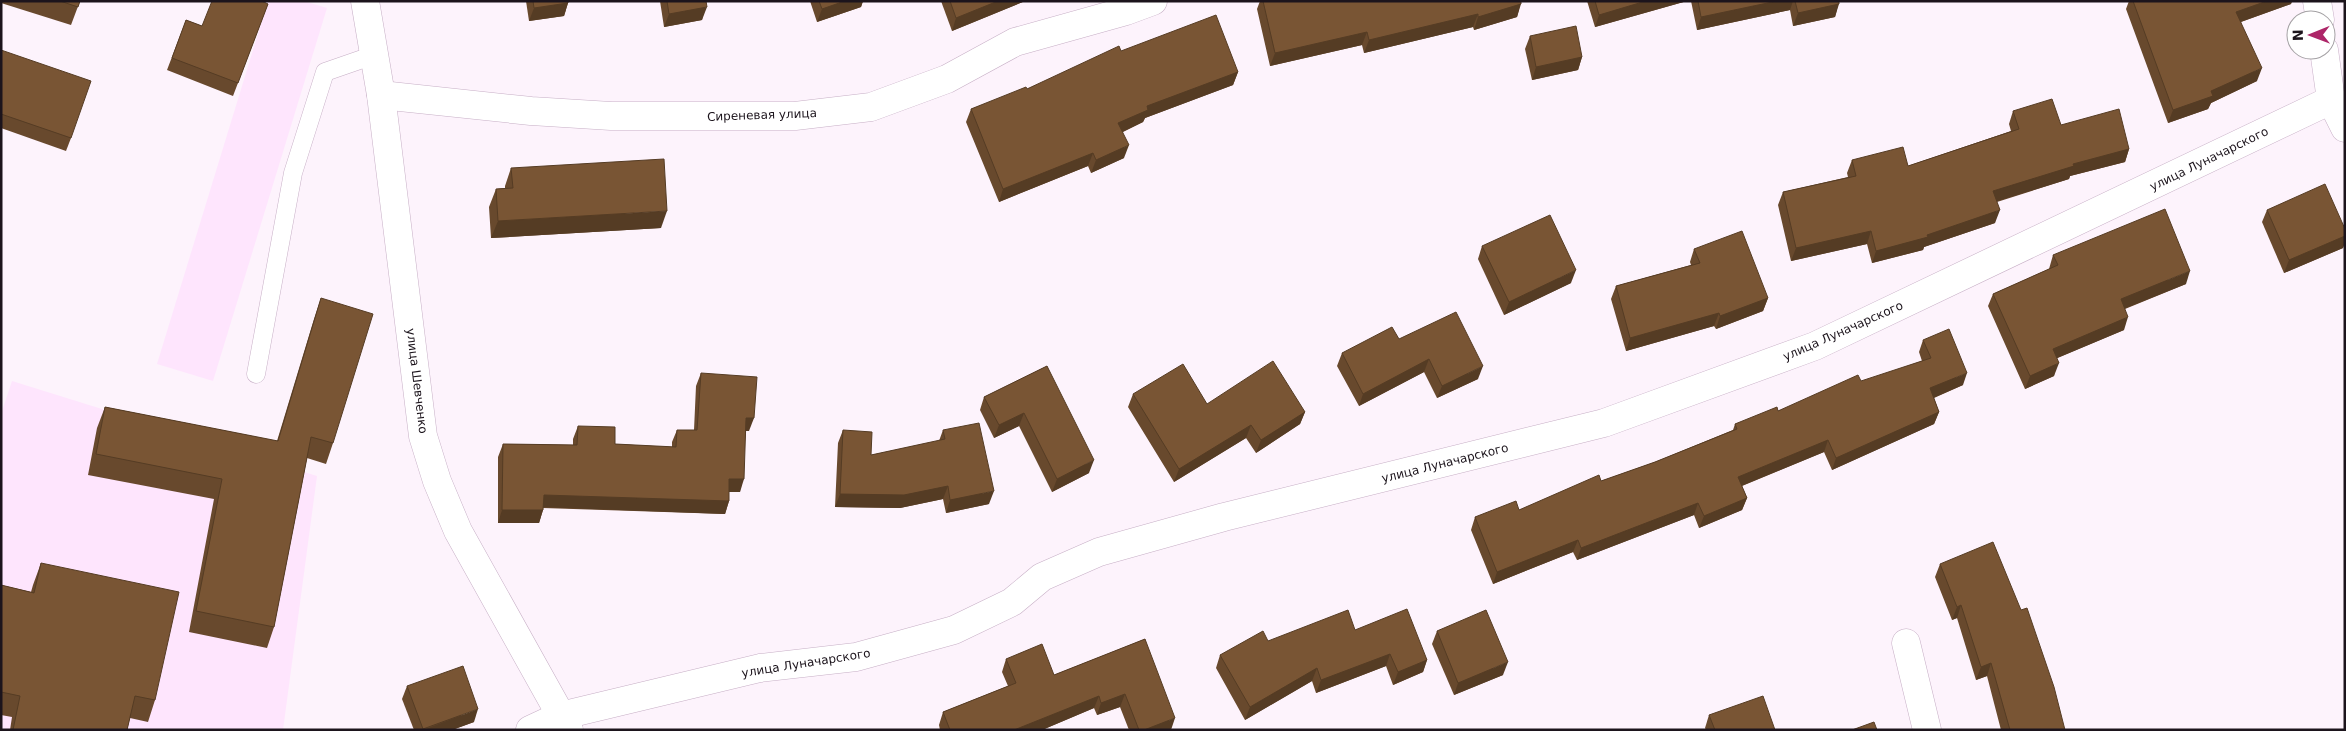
<svg xmlns="http://www.w3.org/2000/svg" width="2346" height="731" viewBox="0 0 2346 731" font-family="'DejaVu Sans',sans-serif">
  <style>
    .built { fill: #fee5fd }
    .lines { fill: none; stroke-linecap: round; stroke-linejoin: round }
    .lane-casing { stroke: #c7afc6; stroke-width: 19 }
    .street-casing { stroke: #c7afc6; stroke-width: 29 }
    .lane { stroke: #fff; stroke-width: 18 }
    .street { stroke: #fff; stroke-width: 28 }
    .wall { fill: #68492d }
    .shaded-wall { fill: #553c24 }
    .building { fill: #795534; stroke: #553c24 }
    .labels { text-anchor: middle; dominant-baseline: central; stroke-width: 5; stroke-linejoin: round; paint-order: stroke }
    .street-label { font-size: 12px; fill: #1c141c; stroke: #fff }
  </style>
  <rect width="100%" height="100%" fill="#fdf3fc"/>
  <g class="built">
    <polygon points="268,1 304,1 327,8 213,381 157,364"/>
    <polygon points="12,381 317,476 283,730 1,730 1,414"/>
  </g>
  <g class="lines">
    <g class="lane-casing">
      <polyline id="lane" points="256,374 293,173 325,72 374,55"/>
    </g>
    <g class="street-casing">
      <g id="street">
        <polyline points="365,1 381,95 423,436 437,481 458,531 569,730"/>
        <polyline points="2317,1 2320,20"/>
        <polyline points="2324,50 2331,100 2345,128"/>
        <polyline points="381,95 531,111 611,116 795,116 871,107 947,79 1015,42 1126,11 1153,1"/>
        <polyline points="1906,643 1927,730"/>
        <polyline points="530,730 560,716 760,668 856,657 954,630 1012,602 1042,577 1099,552 1224,517 1604,423 1815,346 2331,100"/>
      </g>
    </g>
    <use href="#lane" class="lane"/>
    <use href="#street" class="street"/>
  </g>
  <g class="wall">
    <polygon points="1,1 80,1 71,25 1,3"/>
    <polygon points="526,1 568,1 568,3 564,16 529,21"/>
    <polygon points="660,1 706,1 702,20 664,27"/>
    <polygon points="810,1 863,1 861,7 817,22"/>
    <polygon points="941,1 1025,1 952,31"/>
    <polygon points="1260,1 1521,1 1517,17 1474,30 1473,27 1364,53 1362,45 1270,66 1257,9"/>
    <polygon points="1587,1 1687,1 1595,27"/>
    <polygon points="1691,1 1839,1 1835,17 1793,26 1790,10 1697,30"/>
    <polygon points="2129,1 2292,1 2291,4 2241,22 2257,81 2211,103 2208,109 2168,123 2126,9"/>
    <polygon points="268,4 233,96 167,70 186,20 202,26"/>
    <polygon points="1530,36 1582,57 1578,70 1532,80 1525,49"/>
    <polygon points="1,50 71,138 66,151 1,128"/>
    <polygon points="1121,51 1238,72 1233,85 1145,118 1143,122 1123,132 1124,158 1091,173 1088,166 999,202 966,122 971,109 1027,89"/>
    <polygon points="2013,111 2061,125 2129,149 2125,162 2070,176 2069,179 1997,202 1995,223 1924,247 1923,250 1872,263 1867,244 1791,261 1778,205 1783,192 1848,177 1847,173 1852,160 1908,166 2011,131 2009,124"/>
    <polygon points="511,168 661,228 491,238 489,207 496,189 505,188 505,186"/>
    <polygon points="2267,210 2345,229 2345,242 2343,248 2284,273 2262,222"/>
    <polygon points="1482,246 1571,283 1504,315 1478,259"/>
    <polygon points="1694,249 1768,298 1763,311 1716,329 1714,326 1626,351 1611,299 1616,286 1691,265 1690,262"/>
    <polygon points="2053,255 2186,284 2125,309 2124,330 2057,358 2054,376 2025,389 1988,306 1993,294 2049,269"/>
    <polygon points="321,298 333,443 326,464 307,458 274,627 267,648 189,632 214,499 88,475 97,428 105,407 277,441 314,319"/>
    <polygon points="1399,339 1478,379 1437,398 1424,372 1359,406 1337,366 1342,353"/>
    <polygon points="1923,340 1963,385 1934,398 1939,412 1934,424 1832,470 1824,452 1742,486 1747,498 1742,510 1699,528 1694,515 1577,560 1573,552 1493,584 1471,530 1475,517 1519,510 1655,462 1733,430 1735,424 1778,411 1922,361 1919,352"/>
    <polygon points="1047,366 1089,473 1052,492 1019,426 994,438 980,410 984,397"/>
    <polygon points="701,373 749,431 746,431 740,492 729,492 729,501 725,514 543,508 543,510 539,523 498,523 498,457 503,444 573,445 573,439 578,426 615,444 672,447 672,442 677,430 694,430 696,386"/>
    <polygon points="1133,394 1207,404 1305,412 1300,424 1256,453 1246,438 1174,482 1128,407"/>
    <polygon points="843,430 871,455 939,441 943,430 989,504 946,513 943,499 900,508 835,507 838,443"/>
    <polygon points="41,563 155,700 148,722 130,718 127,730 10,730 12,717 1,715 1,585 31,592 33,585"/>
    <polygon points="1940,564 2065,730 2001,730 1987,676 1976,680 1957,618 1952,620 1935,577"/>
    <polygon points="1355,630 1427,660 1423,672 1393,685 1386,666 1316,693 1312,681 1245,720 1216,668 1220,655 1268,641"/>
    <polygon points="1437,631 1503,675 1454,695 1432,644"/>
    <polygon points="1145,639 1171,730 1129,730 1120,707 1097,715 1094,708 1042,730 940,730 939,725 943,712 1008,686 1002,672 1006,659 1054,675"/>
    <polygon points="407,686 474,722 452,730 414,730 402,699"/>
    <polygon points="1709,715 1775,730 1706,730 1705,728"/>
  </g>
  <g class="shaded-wall">
    <polygon points="845,1 863,1 861,7 817,22 822,9"/>
    <polygon points="998,1 1025,1 952,31 956,18"/>
    <polygon points="1646,1 1687,1 1595,27 1599,15"/>
    <polygon points="1777,1 1793,1 1790,10 1697,30 1701,17"/>
    <polygon points="2267,1 2292,1 2291,4 2232,25 2236,12"/>
    <polygon points="568,3 564,16 529,21 534,8"/>
    <polygon points="1521,4 1517,17 1474,30 1478,17"/>
    <polygon points="1839,4 1835,17 1793,26 1798,13"/>
    <polygon points="707,7 702,20 664,27 669,14"/>
    <polygon points="1478,14 1473,27 1364,53 1369,40"/>
    <polygon points="1367,32 1362,45 1270,66 1275,53"/>
    <polygon points="1582,57 1578,70 1532,80 1536,67"/>
    <polygon points="2262,68 2257,81 2211,103 2208,109 2168,123 2173,110 2211,91"/>
    <polygon points="1238,72 1233,85 1145,118 1143,122 1114,136 1118,123 1147,106"/>
    <polygon points="1129,145 1124,158 1091,173 1096,160"/>
    <polygon points="2129,149 2125,162 2070,176 2069,179 1988,204 1993,191 2073,164"/>
    <polygon points="1093,153 1088,166 999,202 1003,189"/>
    <polygon points="2000,210 1995,223 1924,247 1923,250 1872,263 1876,251 1927,235"/>
    <polygon points="667,211 661,228 491,238 498,221"/>
    <polygon points="1871,231 1867,244 1791,261 1796,248"/>
    <polygon points="2345,236 2345,242 2343,248 2284,273 2289,260"/>
    <polygon points="1576,270 1571,283 1504,315 1509,302"/>
    <polygon points="2190,271 2186,284 2116,312 2121,299"/>
    <polygon points="1768,298 1763,311 1716,329 1720,316"/>
    <polygon points="1719,313 1714,326 1626,351 1630,338"/>
    <polygon points="2128,317 2124,330 2048,362 2053,349"/>
    <polygon points="1429,359 1424,372 1359,406 1363,394"/>
    <polygon points="2059,363 2054,376 2025,389 2030,376"/>
    <polygon points="1483,366 1478,379 1437,398 1442,386"/>
    <polygon points="1967,373 1963,385 1926,401 1930,388"/>
    <polygon points="1305,412 1300,424 1256,453 1261,440"/>
    <polygon points="1939,412 1934,424 1832,470 1836,458"/>
    <polygon points="1024,413 1019,426 994,438 999,425"/>
    <polygon points="746,418 754,418 749,431 742,431"/>
    <polygon points="1251,425 1246,438 1174,482 1179,469"/>
    <polygon points="1828,440 1824,452 1734,489 1738,477"/>
    <polygon points="1094,460 1089,473 1052,492 1057,479"/>
    <polygon points="729,479 744,479 740,492 725,492"/>
    <polygon points="948,486 943,499 900,508 835,507 840,494"/>
    <polygon points="994,491 989,504 946,513 950,500"/>
    <polygon points="544,495 729,501 725,514 539,507"/>
    <polygon points="1747,498 1742,510 1699,528 1704,516"/>
    <polygon points="1698,503 1694,515 1577,560 1581,548"/>
    <polygon points="502,510 543,510 539,523 498,523"/>
    <polygon points="1578,540 1573,552 1493,584 1497,572"/>
    <polygon points="1961,605 1957,618 1952,620 1957,607"/>
    <polygon points="1390,654 1386,666 1316,693 1321,680"/>
    <polygon points="1427,660 1423,672 1393,685 1398,672"/>
    <polygon points="1508,662 1503,675 1454,695 1458,683"/>
    <polygon points="1991,663 1987,676 1976,680 1981,667"/>
    <polygon points="1317,668 1312,681 1245,720 1250,707"/>
    <polygon points="1125,694 1120,707 1097,715 1101,703"/>
    <polygon points="1099,696 1094,708 1042,730 1014,730"/>
    <polygon points="478,709 474,722 452,730 423,730"/>
    <polygon points="1175,718 1171,730 1144,730"/>
  </g>
  <g class="building">
    <polygon points="60,1 80,1 78,7"/>
    <polygon points="212,1 262,1 268,4 238,83 172,58 186,20 202,26"/>
    <polygon points="533,1 568,1 568,3 534,8"/>
    <polygon points="667,1 706,1 707,7 669,14"/>
    <polygon points="819,1 845,1 822,9"/>
    <polygon points="950,1 998,1 956,18"/>
    <polygon points="1263,1 1521,1 1521,4 1478,17 1478,14 1369,40 1367,32 1275,53"/>
    <polygon points="1595,1 1646,1 1599,15"/>
    <polygon points="1698,1 1777,1 1701,17"/>
    <polygon points="1795,1 1839,1 1839,4 1798,13"/>
    <polygon points="2133,1 2267,1 2236,12 2262,68 2211,91 2213,96 2173,110"/>
    <polygon points="1216,15 1238,72 1147,106 1148,110 1118,123 1129,145 1096,160 1093,153 1003,189 971,109 1026,87 1027,89 1119,46 1121,51"/>
    <polygon points="1576,26 1582,57 1536,67 1530,36"/>
    <polygon points="1,50 91,81 71,138 1,114"/>
    <polygon points="2052,99 2061,125 2119,109 2129,149 2073,164 2074,166 1993,191 2000,210 1927,235 1928,237 1876,251 1871,231 1796,248 1783,192 1856,176 1852,160 1903,147 1908,166 2019,129 2013,111"/>
    <polygon points="664,159 667,211 498,221 496,189 513,188 511,168"/>
    <polygon points="2325,184 2345,229 2345,236 2289,260 2267,210"/>
    <polygon points="2165,209 2190,271 2121,299 2128,317 2053,349 2059,363 2030,376 1993,294 2058,265 2053,255"/>
    <polygon points="1550,215 1576,270 1509,302 1482,246"/>
    <polygon points="1742,231 1768,298 1720,316 1719,313 1630,338 1616,286 1700,263 1694,249"/>
    <polygon points="321,298 373,314 333,443 311,437 274,627 196,611 222,479 96,454 105,407 278,441"/>
    <polygon points="1456,312 1483,366 1442,386 1429,359 1363,394 1342,353 1392,327 1399,339"/>
    <polygon points="1949,329 1967,373 1930,388 1939,412 1836,458 1828,440 1738,477 1747,498 1704,516 1698,503 1581,548 1578,540 1497,572 1475,517 1516,501 1519,510 1599,475 1601,481 1655,462 1737,429 1735,424 1777,407 1778,411 1858,375 1861,381 1931,358 1923,340"/>
    <polygon points="1273,361 1305,412 1261,440 1251,425 1179,469 1133,394 1183,364 1207,404"/>
    <polygon points="1047,366 1094,460 1057,479 1024,413 999,425 984,397"/>
    <polygon points="701,373 757,377 754,418 746,418 744,479 729,479 729,501 544,495 543,510 502,510 503,444 577,445 578,426 615,427 615,444 676,447 677,430 697,430"/>
    <polygon points="979,423 994,491 950,500 948,486 904,495 840,494 843,430 872,432 871,455 945,439 943,430"/>
    <polygon points="1993,542 2021,610 2027,608 2054,687 2065,730 2010,730 1991,663 1981,667 1961,605 1957,607 1940,564"/>
    <polygon points="41,563 179,592 155,700 135,696 127,730 13,730 20,696 1,692 1,585 34,593"/>
    <polygon points="1407,609 1427,660 1398,672 1390,654 1321,680 1317,668 1250,707 1220,655 1263,631 1268,641 1348,610 1355,630"/>
    <polygon points="1486,610 1508,662 1458,683 1437,631"/>
    <polygon points="1145,639 1175,718 1144,730 1139,730 1125,694 1101,703 1099,696 1014,730 950,730 943,712 1016,683 1006,659 1042,644 1054,675"/>
    <polygon points="463,666 478,709 423,729 407,686"/>
    <polygon points="1763,696 1775,730 1715,730 1709,715"/>
    <polygon points="1874,722 1877,730 1852,730"/>
  </g>
  <g class="labels">
    <g class="street-label">
      <text transform="translate(762 115) rotate(-2)">Сиреневая улица</text>
      <text transform="translate(2209 159) rotate(-26)">улица Луначарского</text>
      <text transform="translate(1843 331) rotate(-24)">улица Луначарского</text>
      <text transform="translate(417 381) rotate(83)">улица Шевченко</text>
      <text transform="translate(1445 463) rotate(-14)">улица Луначарского</text>
      <text transform="translate(806 663) rotate(-9)">улица Луначарского</text>
    </g>
  </g>
  <rect width="2346" height="731" fill="none" stroke="#1c141c" stroke-width="5"/>
  <g transform="translate(2311 35) rotate(269)"><circle r="24" fill="#ffffff" stroke="#a4a1a4"/>
  <path d="M0-4L9 19L0 12L-9 19Z" fill="#ad2568"/>
  <text y="-8" font-size="14" font-weight="bold" text-anchor="middle" fill="#1c141c">N</text>
  </g>
</svg>
